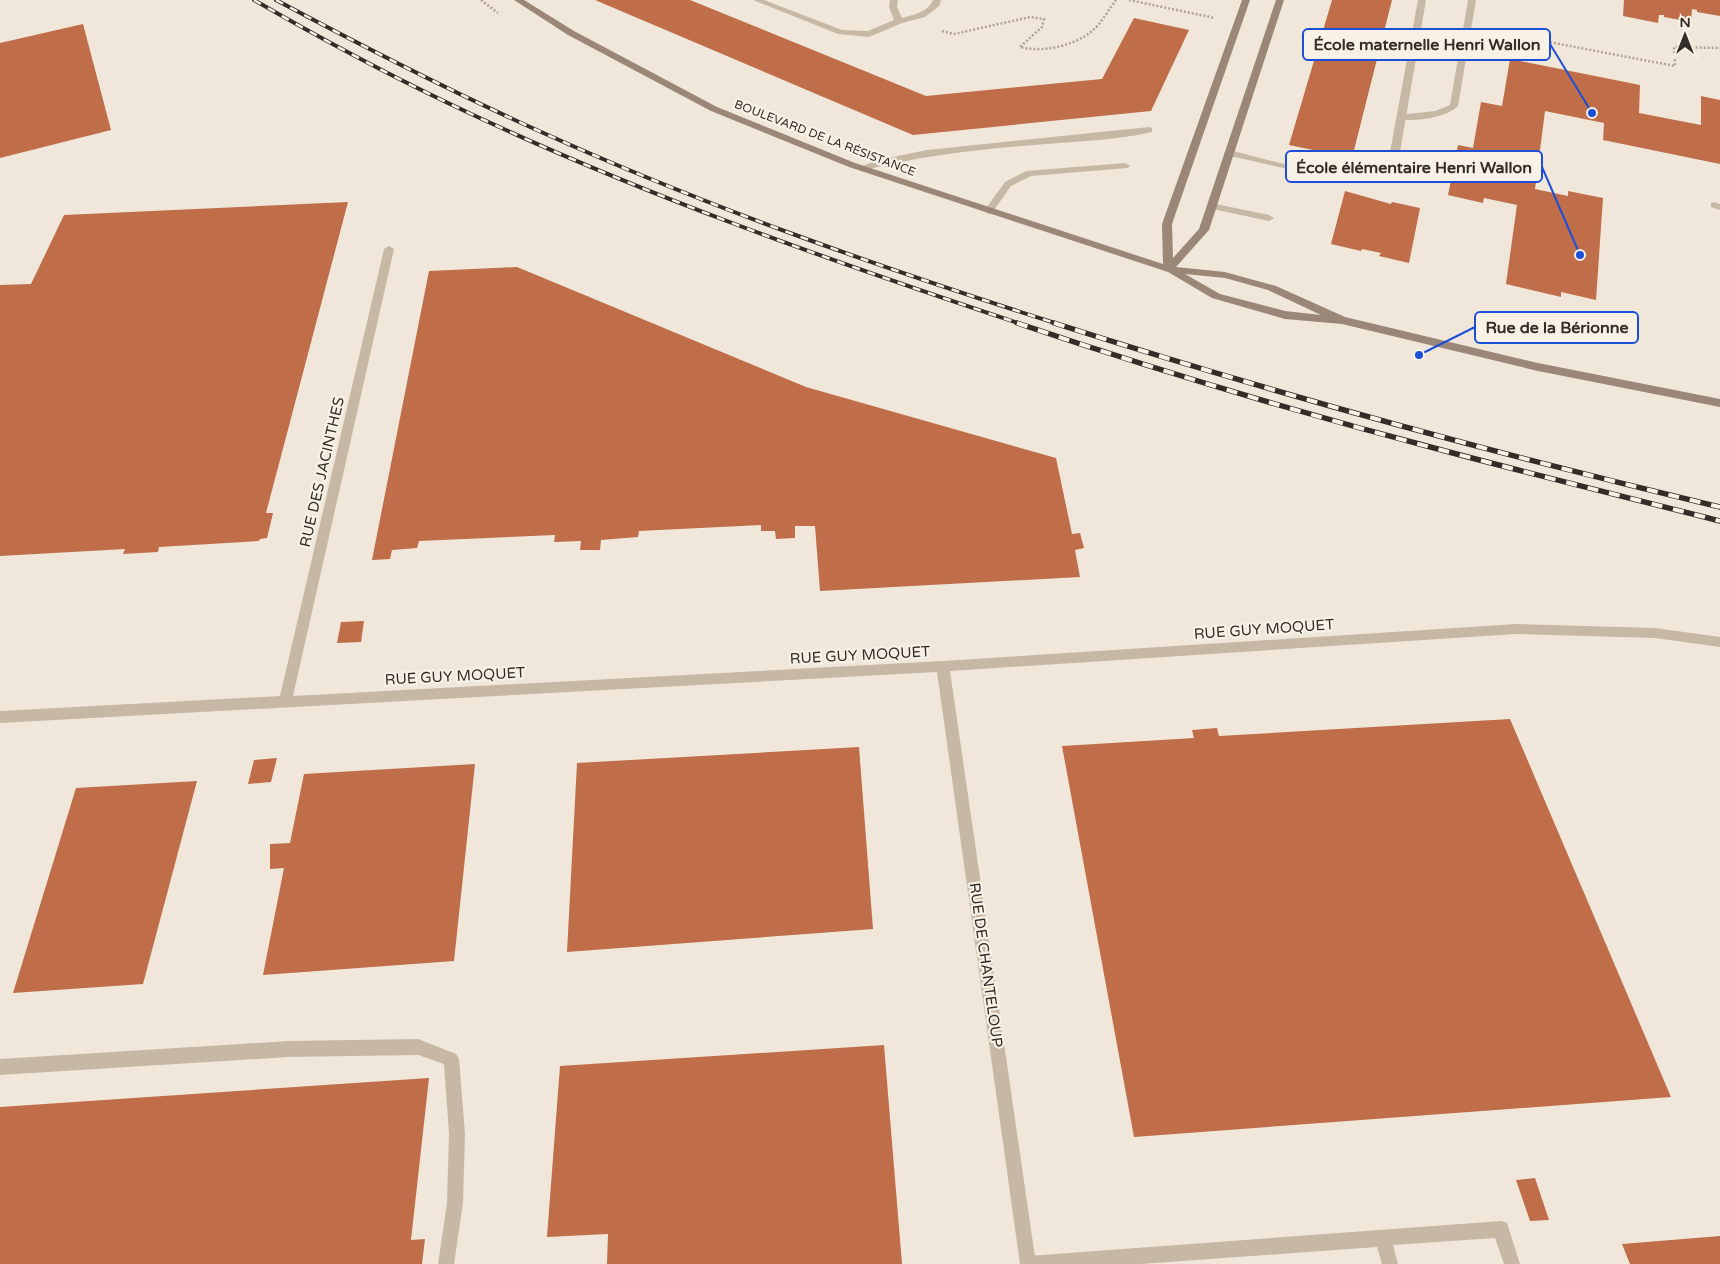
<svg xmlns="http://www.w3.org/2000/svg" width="1720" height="1264" viewBox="0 0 1720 1264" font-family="'Varela Round',sans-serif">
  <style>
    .building { fill: #bf6e49 }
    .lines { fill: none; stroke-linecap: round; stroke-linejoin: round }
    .path { stroke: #b2a291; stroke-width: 2.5; stroke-dasharray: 2 2; stroke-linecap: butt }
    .lane { fill: #c7b8a6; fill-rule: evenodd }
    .street { fill: #c7b8a6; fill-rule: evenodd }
    .secondary { fill: #9a8778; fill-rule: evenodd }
    .rail-far1-casing { stroke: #342c27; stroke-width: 4 }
    .rail-casing { stroke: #342c27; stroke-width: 5.5 }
    .rail-far1 { stroke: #f8f1e6; stroke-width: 2.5; stroke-dasharray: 8; stroke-linecap: butt }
    .rail { stroke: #f8f1e6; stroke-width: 4; stroke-dasharray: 11; stroke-linecap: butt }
    .labels { text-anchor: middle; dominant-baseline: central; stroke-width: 4.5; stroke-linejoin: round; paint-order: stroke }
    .far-street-label { font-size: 12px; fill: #342c27; stroke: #f8f1e6 }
    .street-label { font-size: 15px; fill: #342c27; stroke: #f8f1e6 }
    .leader { fill: none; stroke: #1d4ed8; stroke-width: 2 }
    .callout-dot { fill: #1d4ed8; stroke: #f8f1e6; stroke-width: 2 }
    .callout { fill: #f8f1e6; stroke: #1d4ed8; stroke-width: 2 }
    .callout-label { font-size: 16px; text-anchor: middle; font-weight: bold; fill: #342c27 }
  </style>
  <rect width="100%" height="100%" fill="#f0e7da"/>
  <g class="building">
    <polygon points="595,0 690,0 926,96 1102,79 1134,18 1189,30 1151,111 913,135"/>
    <polygon points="1332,0 1392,0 1352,158 1289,145"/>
    <polygon points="1624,0 1720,0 1720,16 1697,12 1697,10 1692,9 1691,22 1664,17 1664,15 1659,15 1658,23 1623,16"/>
    <polygon points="83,24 111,130 0,158 0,43"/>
    <polygon points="1510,59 1640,85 1639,113 1701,125 1701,96 1720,100 1720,164 1603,140 1604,123 1545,111 1535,189 1568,196 1568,191 1603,198 1596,300 1561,292 1561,297 1506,284 1517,205 1484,198 1483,203 1448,195 1458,145 1473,148 1481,102 1502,106"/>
    <polygon points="1345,191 1391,204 1392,202 1420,208 1409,263 1379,256 1381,253 1362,249 1361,251 1331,244"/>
    <polygon points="348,202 266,513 273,513 267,538 260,539 259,541 159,547 158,552 123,554 125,549 0,556 0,285 31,284 64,215"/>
    <polygon points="517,267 806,387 1056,458 1072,534 1080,533 1084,548 1075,550 1080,577 820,591 815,526 795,526 795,538 776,539 775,531 761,531 761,525 639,531 638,537 601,540 600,550 580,550 581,541 554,542 555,535 419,541 417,548 392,550 390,559 372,560 429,271"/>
    <polygon points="364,621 361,642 337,643 341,622"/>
    <polygon points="1510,719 1671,1097 1134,1137 1062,746 1194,738 1192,730 1217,728 1219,736"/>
    <polygon points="859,747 873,929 567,952 577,763"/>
    <polygon points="277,758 271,782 248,784 254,760"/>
    <polygon points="475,764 454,961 263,975 284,868 270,869 270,844 290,843 304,774"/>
    <polygon points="197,781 143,984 13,993 76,788"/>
    <polygon points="884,1045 902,1264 607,1264 608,1234 547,1237 560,1066"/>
    <polygon points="429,1078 411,1240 425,1239 422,1264 0,1264 0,1107"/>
    <polygon points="1535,1178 1549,1220 1530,1221 1516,1180"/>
    <polygon points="1720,1236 1720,1264 1630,1264 1622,1244"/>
  </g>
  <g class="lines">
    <g class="path">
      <polyline points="481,0 498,13"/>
      <polyline points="1129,0 1215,18"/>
      <path d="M942 31 954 34 1030 17 1044 19 1042 27 1020 47C1042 53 1074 46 1092 31 1102 23 1108 10 1116 0"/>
      <polyline points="1491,31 1675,66 1674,47 1720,48"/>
    </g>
    <g class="lane">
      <path d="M1468 0H1476L1458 106C1446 118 1415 122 1399 119V115L1435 111 1450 105Z"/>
      <path d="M1149 127 1152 128V132C1118 140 1081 141 1046 144 984 149 923 155 862 171L857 168 878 160 927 150Z"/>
      <polygon points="1125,163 1130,166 1128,168 1031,176 1011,186 992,213 989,214 984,211 1005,182 1026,171"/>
      <polygon points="1714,202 1720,204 1720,210 1711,207 1711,203"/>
      <polygon points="1211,203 1269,215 1274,218 1269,221 1208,208 1208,204"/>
      <polygon points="418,1039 456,1054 459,1059 465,1134 463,1203 454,1264 438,1264 447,1203 449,1134 444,1064 418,1055 288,1057 0,1075 0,1059 288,1041"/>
      <polygon points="1501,1221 1507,1223 1520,1264 1504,1264 1495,1238 1393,1245 1398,1264 1382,1264 1377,1247 1142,1264 1020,1264 1022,1258 1028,1256"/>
    </g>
    <g class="street">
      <path d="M753 0H764L842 30 868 31 894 20 889 7 890 0H898L897 7 902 18C913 15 928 12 933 0H941L939 6 925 17 902 23 869 37 838 34Z"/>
      <path d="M1418 0H1426L1400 152 1388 173 1367 180H1336L1226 155 1224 153 1229 150C1267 159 1347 185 1381 169L1390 152Z"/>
      <polygon points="389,246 394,249 293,696 943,661 1516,624 1655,628 1720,637 1720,647 1655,638 1516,634 950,671 1036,1264 1020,1264 937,672 0,723 0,711 280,696 384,249"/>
    </g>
    <path class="secondary" d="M514 0H524L574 31 717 107 855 163 1163 264 1162 224 1242 0H1250L1172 224 1173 258 1199 229 1276 0H1284L1209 230 1176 267 1225 272 1276 286 1345 317 1538 363 1720 399V407L1538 371 1342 324 1285 319 1212 298 1168 272 849 167 711 111 568 35ZM1185 274 1225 278 1268 290 1321 315 1285 311 1220 294Z"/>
    <g class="rail-far1-casing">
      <g id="rail-far1">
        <path d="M254 0C318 37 383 72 450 104 634 192 828 260 1021 324"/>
        <path d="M276 0C362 46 450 91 539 131 707 207 882 268 1058 324"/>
      </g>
    </g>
    <g class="rail-casing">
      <g id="rail">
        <path d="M1017 323C1159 371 1304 414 1449 452 1539 476 1630 498 1720 521"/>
        <path d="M1054 323C1273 393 1496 454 1720 507"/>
      </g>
    </g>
    <use href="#rail-far1" class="rail-far1"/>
    <use href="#rail" class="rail"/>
  </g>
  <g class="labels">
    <g class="far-street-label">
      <text transform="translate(825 138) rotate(21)">BOULEVARD DE LA RÉSISTANCE</text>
    </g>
    <g class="street-label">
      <text transform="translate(322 472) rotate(-77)">RUE DES JACINTHES</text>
      <text transform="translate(1264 629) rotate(-4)">RUE GUY MOQUET</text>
      <text transform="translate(860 655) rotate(-3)">RUE GUY MOQUET</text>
      <text transform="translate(455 676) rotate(-3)">RUE GUY MOQUET</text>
      <text transform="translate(986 965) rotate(82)">RUE DE CHANTELOUP</text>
    </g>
  </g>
  <path class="leader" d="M1592 113L1550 44M1580 255L1542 167M1419 355L1475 327"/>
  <g class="callout-dot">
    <circle cx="1592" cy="113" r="5"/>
    <circle cx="1580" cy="255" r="5"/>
    <circle cx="1419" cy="355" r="5"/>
  </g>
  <g class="callout">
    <rect x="1303" y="29" width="247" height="31" rx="5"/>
    <rect x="1286" y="151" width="256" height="31" rx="5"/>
    <rect x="1475" y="312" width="163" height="31" rx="5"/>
  </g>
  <g class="callout-label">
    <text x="1427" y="50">École maternelle Henri Wallon</text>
    <text x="1414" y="173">École élémentaire Henri Wallon</text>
    <text x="1557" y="333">Rue de la Bérionne</text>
  </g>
  <g transform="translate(1685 35)" stroke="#f8f1e6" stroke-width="4" paint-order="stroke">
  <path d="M0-4L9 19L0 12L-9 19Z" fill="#342c27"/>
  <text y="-8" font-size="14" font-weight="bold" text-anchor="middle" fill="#342c27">N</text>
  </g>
</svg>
